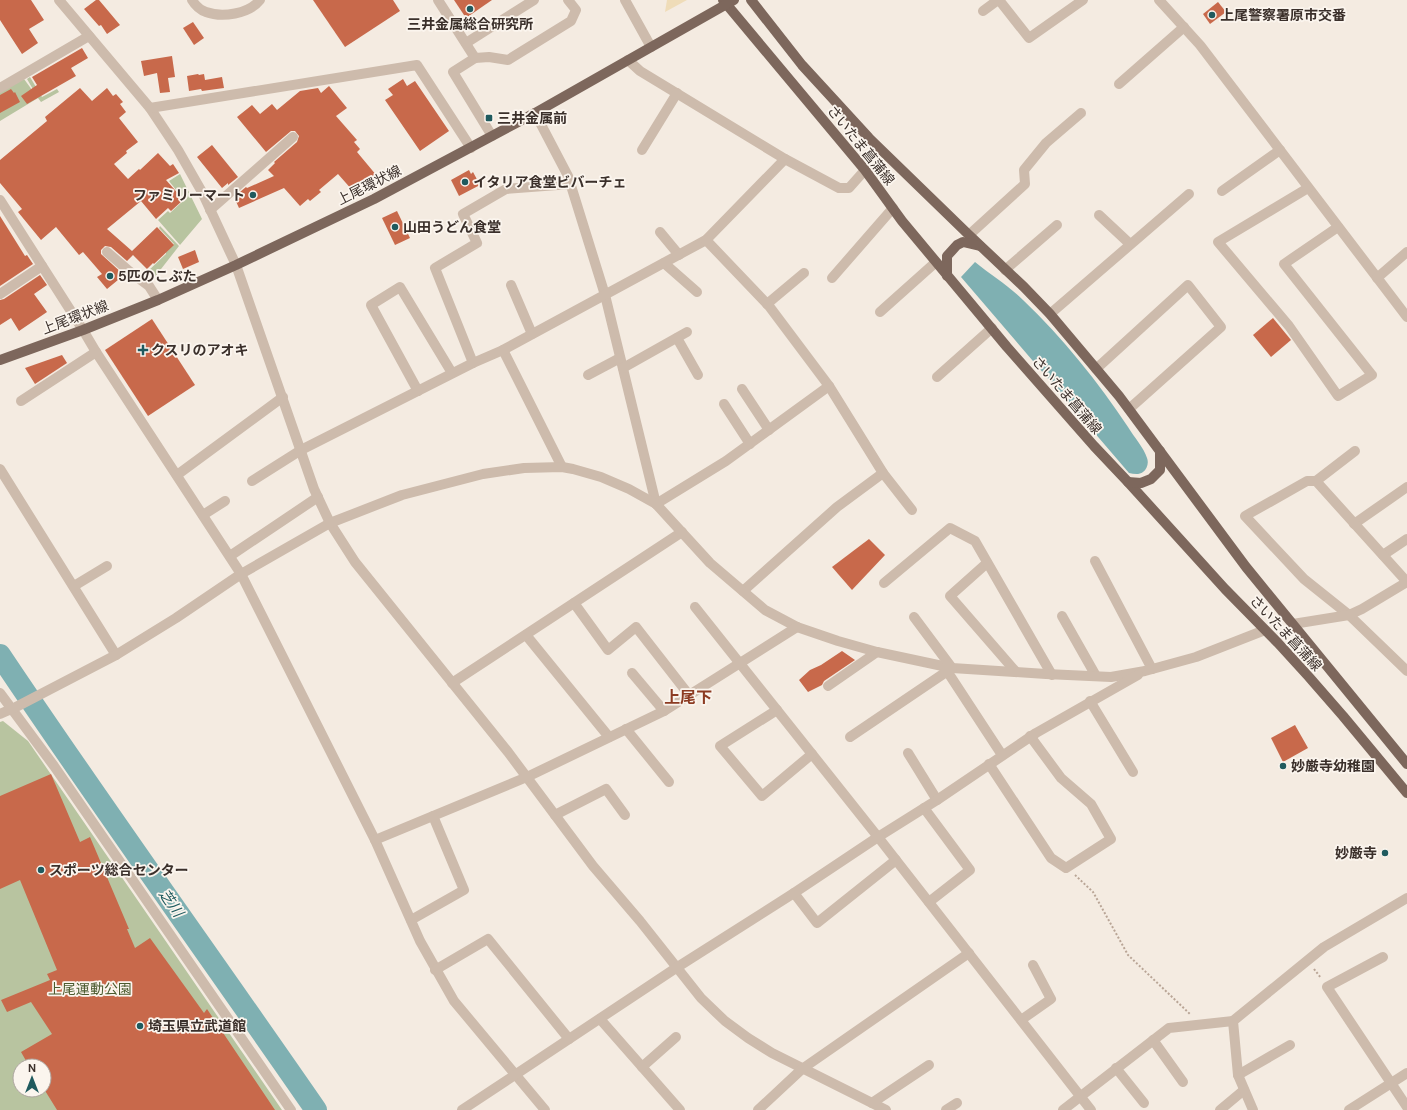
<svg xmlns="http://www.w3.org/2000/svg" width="1407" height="1110" viewBox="0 0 1407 1110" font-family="'DM Sans','Noto Sans JP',sans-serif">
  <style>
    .green { fill: #b8c4a0; fill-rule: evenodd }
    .sand { fill: #efdcb8 }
    .water { fill: #7fb0b2 }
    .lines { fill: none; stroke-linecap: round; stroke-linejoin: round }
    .river { stroke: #7fb0b2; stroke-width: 22 }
    .building { fill: #c8694b }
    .path { stroke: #b9a596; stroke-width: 2; stroke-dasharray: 2 2; stroke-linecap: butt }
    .minor { stroke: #cdbbac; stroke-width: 10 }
    .major { stroke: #7d675c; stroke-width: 10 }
    .poi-dot { fill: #1f5a5e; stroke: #fbf5ee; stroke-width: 1.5 }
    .labels { text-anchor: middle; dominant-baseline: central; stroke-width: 3.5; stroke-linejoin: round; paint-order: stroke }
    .poi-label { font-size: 14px; font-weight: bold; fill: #3b302b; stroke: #fbf5ee; text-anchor: start }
    .street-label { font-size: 14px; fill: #3b302b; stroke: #fbf5ee }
    .park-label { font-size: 14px; fill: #4a5a2e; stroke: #fbf5ee }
    .water-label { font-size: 15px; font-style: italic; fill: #1f5a5e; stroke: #fbf5ee }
    .quarter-label { font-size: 16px; font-weight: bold; fill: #8c3b22; stroke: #fbf5ee }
  </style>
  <rect width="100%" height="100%" fill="#f4ebe1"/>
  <g class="green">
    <polygon points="30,77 42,97 57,89 59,92 41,102 38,98 0,121 0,92 24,79 38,98 27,79"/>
    <polygon points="180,174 202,219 180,245 158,220 168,211 170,213 184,200 169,181"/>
    <polygon points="160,226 179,246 154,278 147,272 166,254 166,252 174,244 159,228"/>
    <path d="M3 721 28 741 282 1110H0V722ZM20 1066H44V1090H20Z"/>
  </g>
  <polygon class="sand" points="667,0 687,0 665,12"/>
  <path class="water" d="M975 262C991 275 1009 286 1023 300 1063 338 1098 382 1128 427 1134 437 1144 448 1147 458 1149 463 1147 469 1143 472 1139 475 1134 474 1129 473L961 277Z"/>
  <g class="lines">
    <path class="river" d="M0 655C103 809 211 958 316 1110"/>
  </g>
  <g class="building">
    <polygon points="0,0 31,0 44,20 29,29 38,43 22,54 0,20"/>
    <polygon points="96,0 99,0 120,25 107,34 101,25 99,26 84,9"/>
    <polygon points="313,0 393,0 400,11 345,47"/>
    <polygon points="454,0 492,0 466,18"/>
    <polygon points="1218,2 1226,12 1210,24 1203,14"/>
    <polygon points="193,22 204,38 194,45 183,28"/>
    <polygon points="82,48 88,58 71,68 76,76 27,104 21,96 37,85 32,77"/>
    <polygon points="172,56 175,77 168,78 170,92 160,93 157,73 144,76 141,61"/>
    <polygon points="198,74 199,75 204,74 205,80 222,77 224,88 202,91 201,89 189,91 187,76"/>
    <polygon points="403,79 407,86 415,81 449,131 420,151 385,100 393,95 388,89"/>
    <polygon points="329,86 347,108 336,116 357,140 354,142 360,149 357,152 377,176 362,189 360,186 353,191 338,174 319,190 321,192 310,201 308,199 300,206 284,188 239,208 234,197 246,187 247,188 274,176 268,170 275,163 274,162 297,142 299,136 295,131 291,131 266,152 237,117 252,105 260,114 272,104 277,110 300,91 318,88 321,93"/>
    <polygon points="80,88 92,101 107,88 113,96 116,94 123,102 120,104 126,112 119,118 138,142 126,151 127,153 114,164 128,179 139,169 140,170 158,153 170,166 173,164 179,173 166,180 183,199 181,200 182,201 171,211 168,208 156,219 141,201 107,229 132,251 157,227 174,245 154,264 153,263 147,269 133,255 127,261 111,247 105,246 101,250 101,254 124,275 107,289 97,277 102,274 83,252 79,255 56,227 41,240 18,212 22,209 0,183 0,160 47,121 45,117"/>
    <polygon points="11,89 14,93 15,92 20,102 0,113 0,95"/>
    <polygon points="212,145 238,177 228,185 228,183 222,188 197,157"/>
    <polygon points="469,170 471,174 473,172 480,185 459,196 451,180"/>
    <polygon points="397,211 410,238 395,245 382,218"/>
    <polygon points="0,216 25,256 27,255 33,264 0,286"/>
    <polygon points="195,250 199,262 183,269 178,257"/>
    <polygon points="40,275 47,285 34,294 47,312 19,331 11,318 0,325 0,300 4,299"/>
    <polygon points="1273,318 1291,340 1271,357 1253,335"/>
    <polygon points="152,319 195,385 148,416 105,350"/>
    <polygon points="62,355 67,363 35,384 25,368"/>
    <polygon points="869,539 885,555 852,590 832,567"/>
    <polygon points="842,651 855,660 824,681 822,685 808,692 799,680 810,670 821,665"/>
    <polygon points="1295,725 1308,748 1283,762 1271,738"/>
    <polygon points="51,774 80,842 90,837 129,929 127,929 135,948 150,938 204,1013 207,1009 275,1110 57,1110 44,1089 44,1066 29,1066 21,1052 52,1034 31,1002 7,1012 1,1000 50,980 47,974 57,970 20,880 0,889 0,796"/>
  </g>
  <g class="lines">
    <g class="path">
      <polyline points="1075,875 1093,892 1128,955 1191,1015"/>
      <polyline points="1314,969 1321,978"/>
    </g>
    <g class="minor">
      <polyline points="59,0 150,108 178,150 202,192 236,265 314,489 330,523 355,562 508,752 593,866 640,921 701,998 725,1021 748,1038 772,1053 886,1110"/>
      <path d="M192 0C195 5 200 10 206 12 222 18 249 14 260 0"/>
      <polyline points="438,0 475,58 453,72 492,136"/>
      <polyline points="625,0 651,47"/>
      <polyline points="999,0 1029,38 1083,0"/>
      <polyline points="1159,0 1200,45 1407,317"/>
      <polyline points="983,11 998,0"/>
      <polyline points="466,43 534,0"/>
      <polyline points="475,58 489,57 508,60 571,21 576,10 568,0"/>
      <polyline points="628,60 640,71 785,159 839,188 849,188 865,170"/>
      <polyline points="1119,84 1184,27"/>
      <polyline points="0,88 89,36"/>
      <polyline points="150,108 417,65 471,148"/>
      <polyline points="535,113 568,176 605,295 656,504"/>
      <polyline points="642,150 677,93"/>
      <polyline points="1308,188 1218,242 1289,326 1338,396 1372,375 1284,264 1338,227"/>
      <polyline points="1222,191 1280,150"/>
      <polyline points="0,200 83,330 96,352 241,574 375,840 420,941 454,1001 545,1110"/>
      <polyline points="210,210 293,137"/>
      <polyline points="1099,215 1130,244"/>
      <polyline points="660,232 679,255"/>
      <polyline points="969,235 1025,184 1024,170 1046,143 1081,113"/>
      <polyline points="107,252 129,271 149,286 158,300"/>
      <polyline points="664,263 697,292"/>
      <polyline points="1005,270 1057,225"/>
      <polyline points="832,278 893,208"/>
      <polyline points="1377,278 1407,252"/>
      <polyline points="511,285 532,334"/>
      <polyline points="0,294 42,266"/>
      <polyline points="767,304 804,273"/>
      <polyline points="880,312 936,262"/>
      <polyline points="1050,314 1189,194"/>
      <polyline points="677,338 698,375"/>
      <polyline points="503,350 562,467"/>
      <polyline points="473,363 435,268 477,243 463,214 506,189 571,184"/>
      <polyline points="623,368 687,332"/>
      <polyline points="1096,369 1188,285 1221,327 1129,409"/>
      <polyline points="588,375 620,358"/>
      <polyline points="937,377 992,328"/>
      <polyline points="829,386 883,473"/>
      <polyline points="742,389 769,430"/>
      <polyline points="418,391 371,305 400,287 452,373"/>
      <polyline points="21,401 96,352"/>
      <polyline points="724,404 750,444"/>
      <polyline points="0,469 116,655"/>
      <polyline points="177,475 283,397"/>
      <polyline points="252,481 301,450 473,363 503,350 706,240 785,159"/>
      <polyline points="1316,481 1355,451"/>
      <polyline points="656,504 726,461 829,386 769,306 706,240"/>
      <polyline points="203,515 225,501"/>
      <polyline points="1354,524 1407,487"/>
      <polyline points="1383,555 1407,539"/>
      <polyline points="230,556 318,497"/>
      <polyline points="1095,561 1152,669"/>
      <polyline points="987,563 950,596 1016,672"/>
      <polyline points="1407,582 1316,481 1307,481 1245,516 1304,579 1349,615 1407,671"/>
      <polyline points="884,583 950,528 975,541 1052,675"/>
      <polyline points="74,586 107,566"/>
      <polyline points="743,591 837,507 883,473 912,510"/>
      <polyline points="574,603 608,650 636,627 689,695"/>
      <polyline points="695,607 878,837 1091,1110"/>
      <polyline points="1062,616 1096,676"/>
      <polyline points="1293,624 1349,615 1362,609 1407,582"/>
      <polyline points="526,635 609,737"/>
      <polyline points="947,671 1002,755"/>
      <polyline points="632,673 664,711"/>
      <polyline points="452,683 682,532"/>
      <polyline points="828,686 877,652"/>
      <polyline points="0,693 54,766 291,1110"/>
      <polyline points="1090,701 1133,772"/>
      <polyline points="777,710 720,746 762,796 812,754"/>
      <polyline points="0,714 16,707 116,655 176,618 241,574 330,523 402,495 483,474 524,468 562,467 573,469 601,477 629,489 656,504 710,563 765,610 797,627 838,641 877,652 952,668 1046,674 1111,677 1145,671 1196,657 1265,630"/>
      <polyline points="626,729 669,782"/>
      <polyline points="850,737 952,668 914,617"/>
      <polyline points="908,753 937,800"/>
      <polyline points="989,764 1051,858 1066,868 1111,839 1091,804 1061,778 1030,736"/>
      <polyline points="924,808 970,870 929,902"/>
      <polyline points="555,815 606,789 625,815"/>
      <polyline points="375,840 527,777 664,711 797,627"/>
      <polyline points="794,893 817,923 896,860"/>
      <polyline points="411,920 464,890 433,816"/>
      <polyline points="1383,957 1327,987 1407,1107"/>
      <polyline points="435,970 488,939 569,1039"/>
      <polyline points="600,1019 680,1110"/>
      <polyline points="1021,1020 1051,999 1033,965"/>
      <polyline points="1153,1040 1183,1082"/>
      <polyline points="642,1067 676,1037"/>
      <polyline points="1116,1068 1144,1103"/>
      <polyline points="1238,1075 1290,1045"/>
      <polyline points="872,1103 929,1065"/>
      <polyline points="462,1110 676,968 794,893 878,837 937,800 1036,733 1138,675"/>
      <polyline points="758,1110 802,1069 969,953"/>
      <polyline points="946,1110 957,1103"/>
      <polyline points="1063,1110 1169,1028 1233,1021"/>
      <polyline points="1220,1110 1244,1090"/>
      <polyline points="1253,1110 1238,1075 1233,1021 1324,947 1407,898"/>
      <polyline points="1349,1110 1407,1073"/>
    </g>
    <g class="major">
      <polyline points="723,0 865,170 902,221 1007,347 1094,446 1128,482 1225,589 1278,643 1309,677 1343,716 1407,793"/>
      <polyline points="751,0 802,65 869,138 969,235 1024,287 1050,314 1119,396 1246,567 1407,764"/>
      <polyline points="947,276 947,256 957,245 963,242 980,246"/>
      <polyline points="0,360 83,330 158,300 236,265 374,199 535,113 734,0"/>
      <polyline points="1128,482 1141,483 1151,479 1160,470 1160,451"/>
    </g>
  </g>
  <g class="poi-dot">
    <circle cx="470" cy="9" r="4"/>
    <circle cx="1212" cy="15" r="4"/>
    <rect x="485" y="114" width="8" height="8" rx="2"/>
    <circle cx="465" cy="182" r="4"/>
    <circle cx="253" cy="195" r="4"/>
    <circle cx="395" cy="227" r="4"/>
    <circle cx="110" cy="276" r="4"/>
    <path d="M141 344h4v4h4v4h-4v4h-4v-4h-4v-4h4z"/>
    <circle cx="1283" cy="766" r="4"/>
    <circle cx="1385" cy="853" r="4"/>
    <circle cx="41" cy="870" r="4"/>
    <circle cx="140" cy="1026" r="4"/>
  </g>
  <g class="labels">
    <g class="poi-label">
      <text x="1220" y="15">上尾警察署原市交番</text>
      <text x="470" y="24" text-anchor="middle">三井金属総合研究所</text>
      <text x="497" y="118">三井金属前</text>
      <text x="473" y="182">イタリア食堂ビバーチェ</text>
      <text x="245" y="195" text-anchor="end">ファミリーマート</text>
      <text x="403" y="227">山田うどん食堂</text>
      <text x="118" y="276">5匹のこぶた</text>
      <text x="151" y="350">クスリのアオキ</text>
      <text x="1291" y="766">妙厳寺幼稚園</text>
      <text x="1377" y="853" text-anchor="end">妙厳寺</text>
      <text x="49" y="870">スポーツ総合センター</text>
      <text x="148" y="1026">埼玉県立武道館</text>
    </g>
    <g class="street-label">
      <text transform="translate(861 145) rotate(51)">さいたま菖蒲線</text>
      <text transform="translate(369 185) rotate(-27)">上尾環状線</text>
      <text transform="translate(75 317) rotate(-21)">上尾環状線</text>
      <text transform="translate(1067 395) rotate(49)">さいたま菖蒲線</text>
      <text transform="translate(1286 633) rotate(47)">さいたま菖蒲線</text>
    </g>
    <g class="park-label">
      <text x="90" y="989">上尾運動公園</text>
    </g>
    <g class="water-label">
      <text transform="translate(171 903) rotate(55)">芝川</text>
    </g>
    <g class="quarter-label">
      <text x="688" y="697">上尾下</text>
    </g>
  </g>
  <g transform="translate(32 1078)"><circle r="19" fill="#fbf5ee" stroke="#aea6a0"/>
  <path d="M0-3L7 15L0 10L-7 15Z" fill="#1f5a5e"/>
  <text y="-6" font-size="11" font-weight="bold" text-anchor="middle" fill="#3b302b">N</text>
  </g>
</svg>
